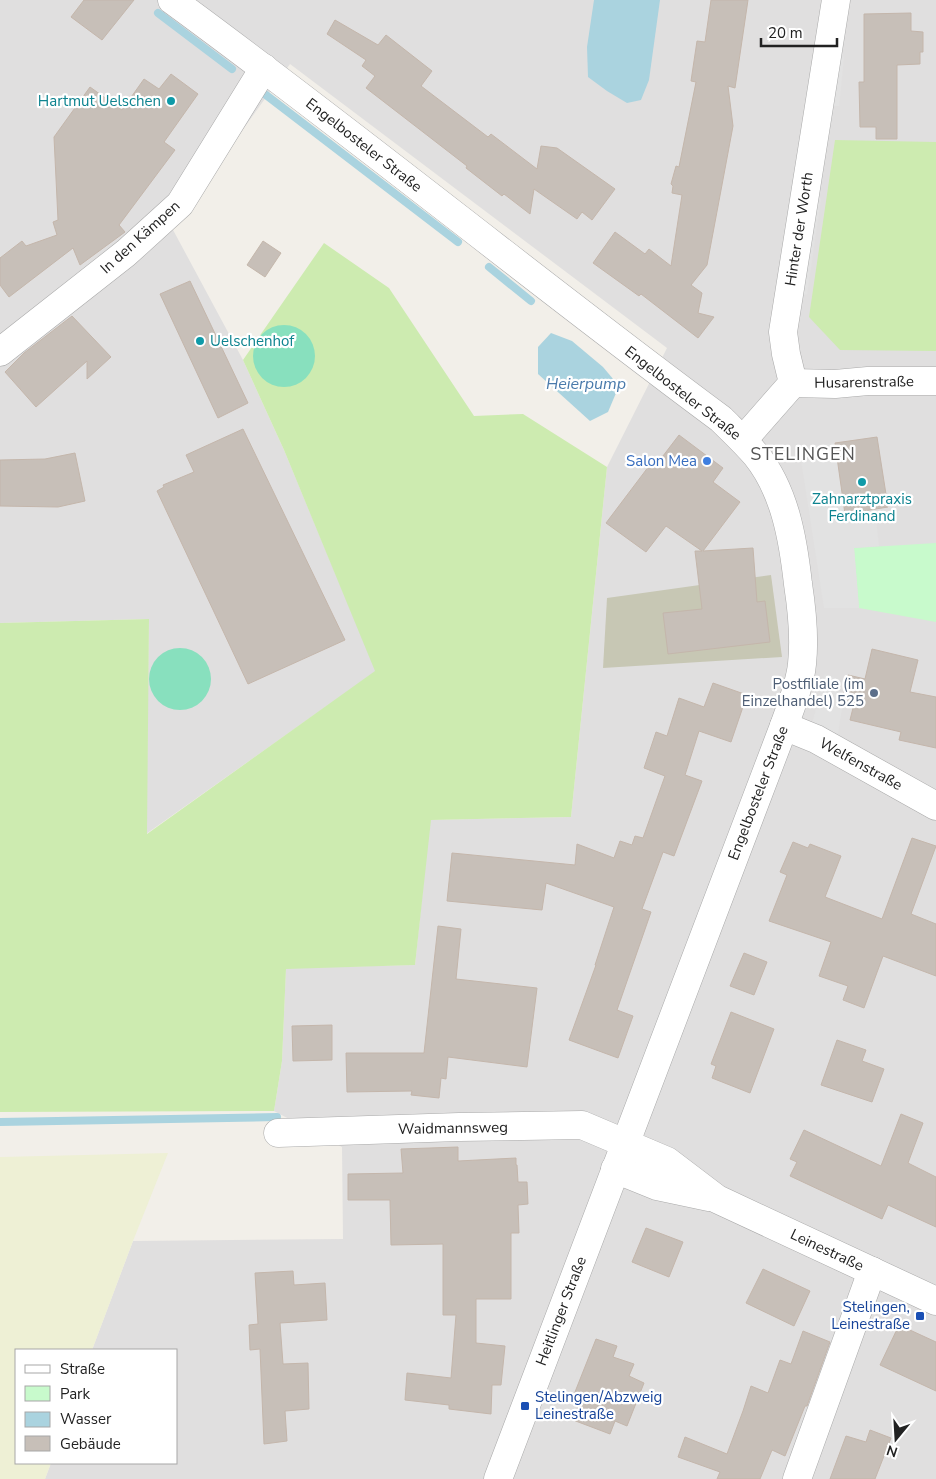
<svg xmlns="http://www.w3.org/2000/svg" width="936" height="1479" viewBox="0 0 936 1479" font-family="'Nunito Sans',sans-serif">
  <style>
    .residential { fill: #e0dfdf }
    .construction { fill: #c7c7b4 }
    .farmland { fill: #eef0d5 }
    .grass { fill: #cdebb0 }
    .park { fill: #c8facc }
    .pitch { fill: #88e0be }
    .parking { fill: #e2e2e2 }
    .water { fill: #aad3df }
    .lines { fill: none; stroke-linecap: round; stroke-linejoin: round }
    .stream { stroke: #aad3df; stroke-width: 8 }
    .building { fill: #c7bfb8; stroke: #c4b6ab }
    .minor-casing { stroke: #a9a9a9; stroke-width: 29 }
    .minor { stroke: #fff; stroke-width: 28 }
    .culture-dot { fill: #0f9aa8; stroke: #fff; stroke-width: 2 }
    .shop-dot { fill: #3f7fe0; stroke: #fff; stroke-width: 2 }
    .service-dot { fill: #5c6f8a; stroke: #fff; stroke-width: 2 }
    .transit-dot { fill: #1a4fb4; stroke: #fff; stroke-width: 2 }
    .labels { text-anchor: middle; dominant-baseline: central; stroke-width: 4.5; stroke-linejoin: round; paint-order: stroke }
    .culture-label { font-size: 15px; fill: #0d838f; stroke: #fff; text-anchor: end }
    .street-label { font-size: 15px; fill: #222; stroke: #fff }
    .shop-label { font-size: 15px; fill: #366cbe; stroke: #fff; text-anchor: end }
    .service-label { font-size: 15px; fill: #4e5e75; stroke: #fff; text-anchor: end }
    .transit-label { font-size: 15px; fill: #164399; stroke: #fff; text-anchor: end }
    .water-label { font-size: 16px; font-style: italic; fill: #4a7aab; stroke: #fff }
    .quarter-label { font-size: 18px; letter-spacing: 1px; fill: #555; stroke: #fff }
  </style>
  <rect width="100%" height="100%" fill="#f2efe9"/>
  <polygon class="residential" points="0,0 936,0 936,1479 45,1479 51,1463 176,1463 176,1350 92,1350 133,1241 343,1239 342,1147 274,1111 282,1061 286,968 415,965 430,820 571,817 607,467 667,348 290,64 172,228 243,360 284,450 376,671 146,834 149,619 0,623"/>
  <polygon class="construction" points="771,575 782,657 603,668 607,598"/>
  <polygon class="farmland" points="168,1153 133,1241 92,1350 16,1350 16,1463 51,1463 45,1479 0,1479 0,1157"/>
  <g class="grass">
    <polygon points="835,140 936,142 936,351 840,350 809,317"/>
    <polygon points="324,243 389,288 474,416 523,414 607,467 571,817 431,820 415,965 286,969 282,1061 274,1111 0,1112 0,623 149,619 147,834 375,671 284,450 243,360"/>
  </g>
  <polygon class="park" points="936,543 936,622 859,608 854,548"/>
  <g class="pitch">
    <circle cx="284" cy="356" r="31"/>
    <circle cx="180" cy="679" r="31"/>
  </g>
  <g class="parking">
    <polygon points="836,53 844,57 839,106 829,106"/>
    <polygon points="813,191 821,199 807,294 797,298"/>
    <polygon points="835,443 845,514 875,509 879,546 854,548 859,608 824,608 799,447"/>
    <polygon points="825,674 840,680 836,699 843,702 838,734 812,724"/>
  </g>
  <g class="water">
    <polygon points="594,0 660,0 649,80 641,100 627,103 607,91 588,77 587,47"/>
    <polygon points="551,333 572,341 603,367 619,386 608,412 590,421 538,374 538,347"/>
  </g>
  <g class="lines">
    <g class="stream">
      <polyline points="158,13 232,69"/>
      <polyline points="266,95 458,242"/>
      <polyline points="489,267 531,301"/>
      <polyline points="0,1122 277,1117"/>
    </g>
  </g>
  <g class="building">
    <polygon points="84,0 134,0 102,40 71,17"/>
    <polygon points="711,0 748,0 735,88 728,86 733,126 707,265 691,285 702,293 698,313 714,317 698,338 641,294 639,296 593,263 615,232 645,254 649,249 671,266 682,195 672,193 673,186 671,184 676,166 679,167 696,82 691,81 697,41 705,42"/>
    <polygon points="911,13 911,31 923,32 923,52 920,52 920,64 897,65 897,139 876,139 876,127 860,127 859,82 864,82 864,14"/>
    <polygon points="335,20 378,45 386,35 432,71 421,86 488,137 491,134 537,169 541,146 557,148 615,189 592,220 582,212 577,219 534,189 530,214 504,194 502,196 466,168 467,166 366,88 375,76 362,66 366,60 327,34"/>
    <polygon points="171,74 198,94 164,142 175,150 119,225 125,232 80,265 73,248 9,297 0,285 0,258 22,241 26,246 57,235 53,222 58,220 54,137 90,87 122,110 144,79 159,89"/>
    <polygon points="263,241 281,253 265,277 247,265"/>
    <polygon points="190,281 248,403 218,418 160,294"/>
    <polygon points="72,316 111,357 87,379 87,361 36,407 5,372 24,353"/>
    <polygon points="243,429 345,640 248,684 157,491 164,487 163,485 194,472 186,455"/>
    <polygon points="679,435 723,468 713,482 740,502 703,551 753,548 757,602 765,601 770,642 668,654 663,613 702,609 695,551 702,551 666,526 646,552 606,523 649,466 653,469"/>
    <polygon points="877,437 888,507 845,514 835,443"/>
    <polygon points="75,453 85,501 58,507 0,506 0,460 45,459"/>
    <polygon points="872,649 918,660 910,692 936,697 936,748 899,740 901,732 850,720 854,704 842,701 848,675 865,679"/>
    <polygon points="713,683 747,695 731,742 699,731 685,775 702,781 674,856 663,852 642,909 651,912 617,1010 633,1016 618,1058 569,1040 596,965 595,965 614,907 546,883 542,910 447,901 452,853 575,865 577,844 614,858 620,841 632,845 635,836 643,838 665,776 644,768 656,732 667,736 679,698 704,707"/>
    <polygon points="912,838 936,846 911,914 936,924 936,976 883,956 864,1008 843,1000 848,986 819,976 831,942 769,921 787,875 780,872 793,842 808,848 810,844 841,856 825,897 882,919"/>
    <polygon points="438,926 461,929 456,979 537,988 527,1067 448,1057 446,1079 441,1078 439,1098 411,1095 412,1091 347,1092 346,1053 424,1053"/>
    <polygon points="744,953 767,962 754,995 730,986"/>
    <polygon points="731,1012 774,1029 750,1093 712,1078 716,1066 711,1064"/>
    <polygon points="332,1025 332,1060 293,1061 292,1026"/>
    <polygon points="837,1040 866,1050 862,1061 884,1069 872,1102 821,1085"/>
    <polygon points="901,1114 923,1123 908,1163 936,1177 936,1227 888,1205 882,1219 790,1176 797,1162 790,1159 804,1130 881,1166"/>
    <polygon points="458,1147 458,1161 516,1158 516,1165 517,1165 518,1182 527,1182 528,1204 518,1205 519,1233 511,1233 511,1299 476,1299 476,1343 505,1346 501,1385 492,1385 491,1414 449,1409 449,1405 405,1400 407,1373 451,1378 456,1315 443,1315 443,1244 391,1245 390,1200 348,1200 348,1174 403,1173 401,1149"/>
    <polygon points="646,1228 683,1242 669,1277 632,1262"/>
    <polygon points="763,1269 810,1291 794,1326 746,1303"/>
    <polygon points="293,1271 294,1285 325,1283 327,1320 280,1323 283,1364 308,1363 309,1409 285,1411 287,1441 264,1444 260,1349 250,1350 249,1325 258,1324 255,1273"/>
    <polygon points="899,1325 936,1342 936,1391 880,1365"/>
    <polygon points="803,1331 830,1342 807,1406 805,1406 785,1456 772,1450 760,1479 717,1479 720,1472 678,1457 685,1437 727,1454 743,1411 751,1386 768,1393 780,1360 791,1364"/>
    <polygon points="596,1339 617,1346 613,1357 634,1364 629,1376 644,1383 627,1426 615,1421 610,1434 573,1420 581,1400 573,1397"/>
    <polygon points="870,1430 891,1438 875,1479 830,1479 846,1436 866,1442"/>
  </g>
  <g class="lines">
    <g class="minor-casing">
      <g id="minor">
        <path d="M172 0C358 136 536 282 721 419 733 431 745 442 756 455 785 491 793 539 798 584 802 610 805 637 802 664 800 685 791 706 784 726L498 1479"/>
        <polyline points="0,352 126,253 180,204 264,68"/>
        <polyline points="793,383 835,384 868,381 936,381"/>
        <polyline points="743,440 793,383 786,354 783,332 836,0"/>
        <polyline points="784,726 816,739 936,806"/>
        <polyline points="278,1133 459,1127 582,1125 667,1161 717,1199 936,1301"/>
        <polyline points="615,1169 657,1186 709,1197"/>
        <polyline points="797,1479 872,1271"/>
      </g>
    </g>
    <use href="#minor" class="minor"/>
  </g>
  <g class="culture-dot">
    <circle cx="171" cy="101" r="5"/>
    <circle cx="200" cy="341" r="5"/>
    <circle cx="862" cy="482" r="5"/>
  </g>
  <circle class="shop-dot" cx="707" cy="461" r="5"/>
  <circle class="service-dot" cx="874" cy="693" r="5"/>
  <g class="transit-dot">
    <rect x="915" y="1311" width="10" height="10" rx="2.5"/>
    <rect x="520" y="1401" width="10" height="10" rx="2.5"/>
  </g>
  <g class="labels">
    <g class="culture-label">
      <text x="161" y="101">Hartmut Uelschen</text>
      <text x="210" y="341" text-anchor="start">Uelschenhof</text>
      <text x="862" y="499" text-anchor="middle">Zahnarztpraxis<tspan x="862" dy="17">Ferdinand</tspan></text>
    </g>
    <g class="street-label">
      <text transform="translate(364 145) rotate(38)">Engelbosteler Straße</text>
      <text transform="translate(799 229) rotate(-81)">Hinter der Worth</text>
      <text transform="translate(140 237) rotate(-42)">In den Kämpen</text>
      <text transform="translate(864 382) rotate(-1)">Husarenstraße</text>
      <text transform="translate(683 393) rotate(38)">Engelbosteler Straße</text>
      <text transform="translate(861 764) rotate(29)">Welfenstraße</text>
      <text transform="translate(758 793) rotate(-69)">Engelbosteler Straße</text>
      <text transform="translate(453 1128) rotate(-1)">Waidmannsweg</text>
      <text transform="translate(827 1250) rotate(25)">Leinestraße</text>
      <text transform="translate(561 1311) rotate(-69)">Heitlinger Straße</text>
    </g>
    <g class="shop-label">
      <text x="697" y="461">Salon Mea</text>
    </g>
    <g class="service-label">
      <text x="864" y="684">Postfiliale (im<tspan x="864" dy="17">Einzelhandel) 525</tspan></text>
    </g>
    <g class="transit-label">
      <text x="910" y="1307">Stelingen,<tspan x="910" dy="17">Leinestraße</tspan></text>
      <text x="535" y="1397" text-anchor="start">Stelingen/Abzweig<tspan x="535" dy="17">Leinestraße</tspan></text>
    </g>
    <g class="water-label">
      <text x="586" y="384">Heierpump</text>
    </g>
    <g class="quarter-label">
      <text x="803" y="454">STELINGEN</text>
    </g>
  </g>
  <rect x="15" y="1349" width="162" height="115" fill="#ffffff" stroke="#a7a7a7"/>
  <rect x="25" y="1365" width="25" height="8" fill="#ffffff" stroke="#a7a7a7"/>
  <text x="60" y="1374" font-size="15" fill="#222222">Straße</text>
  <rect x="25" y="1386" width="25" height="15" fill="#c8facc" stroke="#a7a7a7"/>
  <text x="60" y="1399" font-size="15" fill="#222222">Park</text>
  <rect x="25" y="1412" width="25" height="15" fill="#aad3df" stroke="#a7a7a7"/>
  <text x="60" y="1424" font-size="15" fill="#222222">Wasser</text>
  <rect x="25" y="1436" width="25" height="15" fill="#c7bfb8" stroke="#a7a7a7"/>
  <text x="60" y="1449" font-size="15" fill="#222222">Gebäude</text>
  <g transform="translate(896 1439) rotate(198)" stroke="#ffffff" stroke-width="4" paint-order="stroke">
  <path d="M0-4L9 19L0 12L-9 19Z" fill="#222222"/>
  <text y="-8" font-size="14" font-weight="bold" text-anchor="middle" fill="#222222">N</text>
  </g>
  <path d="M761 38v8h76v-8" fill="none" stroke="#222222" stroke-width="2.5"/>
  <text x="768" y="38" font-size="15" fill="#222222" stroke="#ffffff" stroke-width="4" paint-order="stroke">20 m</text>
</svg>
